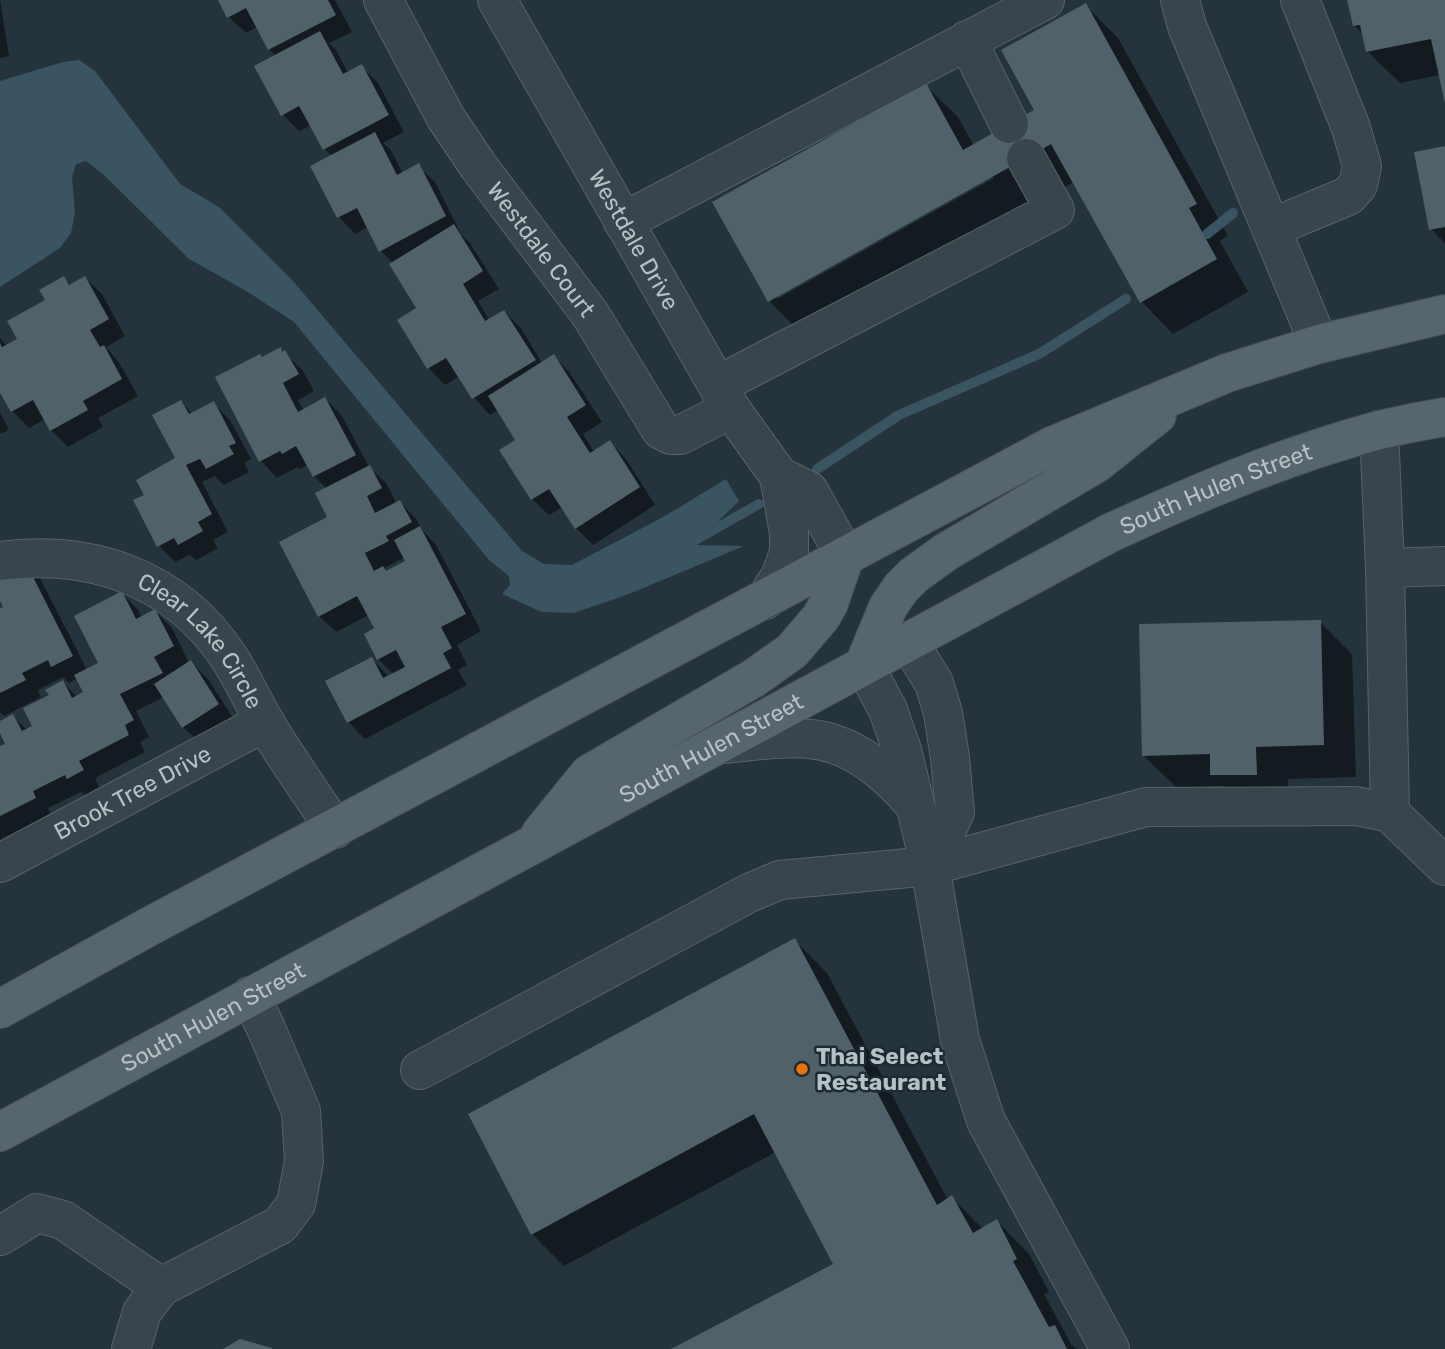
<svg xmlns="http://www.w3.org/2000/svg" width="1445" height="1349" viewBox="0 0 1445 1349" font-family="Rubik,sans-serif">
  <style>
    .water { fill: #3a5462 }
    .shadow { fill: #0007; fill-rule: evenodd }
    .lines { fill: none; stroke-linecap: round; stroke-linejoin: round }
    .stream { stroke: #3a5462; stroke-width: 10 }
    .building { fill: #516169 }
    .minor-casing { stroke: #57636a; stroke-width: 40 }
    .major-casing { stroke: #455158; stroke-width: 40 }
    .minor { stroke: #39454c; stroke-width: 38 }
    .major { stroke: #57656c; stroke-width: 38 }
    .food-dot { fill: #e8710a; stroke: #1e2a31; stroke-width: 2.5 }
    .labels { text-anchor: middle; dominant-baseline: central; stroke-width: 5; stroke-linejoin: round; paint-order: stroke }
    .street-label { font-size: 23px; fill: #b5c0c7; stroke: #1e2a31 }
    .poi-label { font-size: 23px; font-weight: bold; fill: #b5c0c7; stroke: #1e2a31; text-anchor: start }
  </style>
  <rect width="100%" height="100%" fill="#25343c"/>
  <polygon class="water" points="79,60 95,71 180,184 219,207 293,281 522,551 544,564 572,565 665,516 726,479 739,501 694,545 744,546 629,594 574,613 542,612 502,594 510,585 509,576 489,560 294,322 248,292 189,259 104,175 86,161 76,164 72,177 75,212 71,233 60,248 0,287 0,81 63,62"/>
  <g class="shadow">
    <polygon points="0,0 9,56 0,58"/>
    <polygon points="220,0 335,0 352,32 329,43 336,50 348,73 361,66 378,83 404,132 383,143 391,150 403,174 418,166 435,182 461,234 470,243 499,289 478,301 490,321 504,312 521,328 542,363 554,356 570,373 602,422 583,434 594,452 610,442 626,459 655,505 593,545 576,528 563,507 549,515 532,499 518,440 498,410 490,415 474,398 460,376 445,385 429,368 400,321 419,309 394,264 381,251 368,227 355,234 339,217 332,156 324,149 311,125 299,131 283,115 276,56 269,49 257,27 246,33 229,17"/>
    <polygon points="1349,0 1445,0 1445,102 1440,75 1400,83 1367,51 1364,35 1355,26"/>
    <path d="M1085 5 1118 38 1228 236 1220 241 1248 292 1173 334 1141 301 1074 182 801 333 769 301 925 85 958 117 974 146 1036 111ZM992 176 994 178 777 299V295Z"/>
    <polygon points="1445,147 1445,243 1431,229"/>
    <polygon points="64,278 71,286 85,278 102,294 125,336 106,347 120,364 138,396 98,418 103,427 68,447 51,430 45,419 29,428 12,411 0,389 0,338 7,346 19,339"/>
    <path d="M280 350 302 369 314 391 298 400 304 411 325 399 342 416 369 467 386 483 397 504 400 502 416 519 424 532 436 545 481 631 457 645 467 665 458 670 467 685 365 739 348 722 372 659 389 677 394 675 378 659 376 629 369 615 336 632 319 616 329 517 327 489 314 476 308 465 300 469 298 467 277 478 261 461 262 359ZM405 557 407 561 387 572 383 569Z"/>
    <polygon points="181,402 193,414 213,403 230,420 251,459 244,463 249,472 224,485 215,476 202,482 228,532 213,540 218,548 196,560 190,555 175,562 159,546 146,496 178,459"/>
    <polygon points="0,412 9,430 0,434"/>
    <polygon points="24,562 40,578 87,670 100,664 122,593 138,610 142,618 155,611 172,628 189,663 191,662 208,679 235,721 200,743 183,727 164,697 136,711 149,737 140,742 145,752 95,778 99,787 85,795 81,792 48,808 51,815 7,837 17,855 0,863 0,748 8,744 0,730 0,723 13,717 27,730 35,726 51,696 63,682 77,697 85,693 78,678 69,683 63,677 38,690 41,697 4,716 0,712 0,610 5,608 0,597"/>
    <polygon points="1320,622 1352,654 1356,777 1288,779 1289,806 1244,807 1223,786 1176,787 1143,755"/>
    <polygon points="794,940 827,973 948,1200 952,1198 983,1229 997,1221 1029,1254 1049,1292 1044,1294 1071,1344 1077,1349 674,1349 835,1264 776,1152 564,1266 532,1234"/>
  </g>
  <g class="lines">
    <g class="stream">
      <polyline points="1207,234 1233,213"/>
      <polyline points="817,469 899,415 1039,354 1126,299"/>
      <polyline points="692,542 759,504"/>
    </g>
  </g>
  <g class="building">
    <polygon points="218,0 328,0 336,15 268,50 246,8 227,18"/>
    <polygon points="1347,0 1445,0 1445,104 1431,39 1366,52 1360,25 1353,26"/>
    <polygon points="1086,3 1197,204 1189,208 1217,259 1140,303 1051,144 768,302 712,202 926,83 963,150 1034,110 1001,50"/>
    <polygon points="320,31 343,74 362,64 389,115 323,150 299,106 281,116 254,66"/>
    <polygon points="375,132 397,175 419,163 446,216 379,252 357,208 337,218 310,166"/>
    <polygon points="1445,146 1445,227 1429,230 1414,152"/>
    <polygon points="454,224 483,271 463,284 485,321 504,310 536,360 472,399 446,358 427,369 397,320 416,308 389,264"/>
    <polygon points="64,276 69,285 85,276 109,319 90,330 100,347 104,345 122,379 83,401 88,410 50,431 33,400 11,412 0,393 0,343 2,347 17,339 7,321 45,300 39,290"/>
    <polygon points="281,347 282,352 285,350 299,374 283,383 298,412 325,397 356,455 313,477 296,446 282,454 280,451 259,462 215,377 260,354 262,357"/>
    <polygon points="554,354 586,405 567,417 590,453 610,440 640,487 575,529 549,489 531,500 499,450 515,440 488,396"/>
    <polygon points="181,400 189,414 214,401 236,443 229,446 234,454 206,469 200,459 186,465 212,514 198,522 203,531 178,545 174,538 157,547 133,500 144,495 136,480 175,458 152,415"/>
    <polygon points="370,465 382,488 367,496 375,513 400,500 412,522 386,536 389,541 365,553 374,571 383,566 386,571 405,561 394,540 420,526 466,614 441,627 452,648 443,653 451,668 347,723 325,681 372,657 383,678 405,667 396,650 377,660 364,634 374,628 357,596 318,617 279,542 327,517 315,493"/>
    <polygon points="24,559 73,656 51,667 48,660 22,673 26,680 0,693 0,608 3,607 0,601 0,572"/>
    <polygon points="122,591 136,619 155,609 174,646 154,657 163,673 120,694 134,720 125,725 129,735 79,761 84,770 67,779 65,775 33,791 36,798 0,816 0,746 5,744 0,733 0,721 13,714 22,731 32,726 23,708 49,695 45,690 63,680 72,698 83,692 74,675 98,663 74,616"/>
    <polygon points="1321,620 1324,745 1256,747 1257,775 1210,775 1210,754 1142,756 1139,624"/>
    <polygon points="191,660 219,704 182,728 154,684"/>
    <polygon points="795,938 937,1205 952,1195 973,1233 997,1219 1017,1259 1013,1261 1049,1327 1055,1325 1067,1349 671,1349 833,1264 754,1114 531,1235 468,1114"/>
    <polygon points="240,1339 272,1348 272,1349 223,1349"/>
  </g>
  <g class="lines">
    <g class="minor-casing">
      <g id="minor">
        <path id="s1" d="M383 0 446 118 479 167 590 314 661 430 671 435H680L731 409"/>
        <path id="s2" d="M497 0 731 409 779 476 789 533V552L781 575 765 600"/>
        <polyline points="1180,0 1187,26 1319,344"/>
        <polyline points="967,40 1009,124"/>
        <polyline points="623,222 1045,0"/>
        <polyline points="1271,228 1348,196 1358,185 1362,166 1351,128 1300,0"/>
        <polyline points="718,385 1055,210 1026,158"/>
        <polyline points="1379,430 1385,568 1390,813"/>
        <polyline points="779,476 809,491 845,556"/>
        <path id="s3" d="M0 561C91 549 176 578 228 656 242 677 252 700 264 721 286 758 311 793 335 829"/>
        <polyline points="1385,568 1445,566"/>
        <polyline points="908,641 934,683 943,713 950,758 955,812 930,866"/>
        <polyline points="864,665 888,710 902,750 930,866 960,1040 986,1121 1110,1349"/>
        <path d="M722 744C751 742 781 736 810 739 853 743 887 773 914 804"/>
        <path id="s4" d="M0 863 265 722"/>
        <polyline points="420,1070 749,893 780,880 930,866 1146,807 1356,806 1390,813 1445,866"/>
        <polyline points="0,1236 37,1213 63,1220 161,1287"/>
        <polyline points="131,1349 142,1312 161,1287 280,1225 296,1204 304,1161 301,1111 265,1026 250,996"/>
      </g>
    </g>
    <g class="major-casing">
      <g id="major">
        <polyline points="864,665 888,607 901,588 914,575 946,552 1097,463 1157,415"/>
        <polyline points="541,833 589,774 754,678 792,651 821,617 829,603 845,556"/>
        <polyline points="0,1009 152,925 1052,446 1227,373 1319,344 1445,314"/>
        <path id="s5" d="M0 1132 1110 533C1197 493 1284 456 1376 431 1399 425 1422 421 1445 417"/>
      </g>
    </g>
    <use href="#minor" class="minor"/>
    <use href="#major" class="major"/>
  </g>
  <circle class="food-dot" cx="802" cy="1069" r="7"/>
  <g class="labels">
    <g class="street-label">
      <text stroke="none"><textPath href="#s2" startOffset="276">Westdale Drive</textPath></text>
      <text stroke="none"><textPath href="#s1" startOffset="296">Westdale Court</textPath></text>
      <text stroke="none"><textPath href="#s5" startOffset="1376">South Hulen Street</textPath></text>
      <text stroke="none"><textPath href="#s3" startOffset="231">Clear Lake Circle</textPath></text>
      <text stroke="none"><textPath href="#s5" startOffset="808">South Hulen Street</textPath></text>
      <text stroke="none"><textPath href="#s4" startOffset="150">Brook Tree Drive</textPath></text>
      <text stroke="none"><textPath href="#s5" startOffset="242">South Hulen Street</textPath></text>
    </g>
    <g class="poi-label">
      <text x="816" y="1056">Thai Select<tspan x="816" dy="26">Restaurant</tspan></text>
    </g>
  </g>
</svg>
